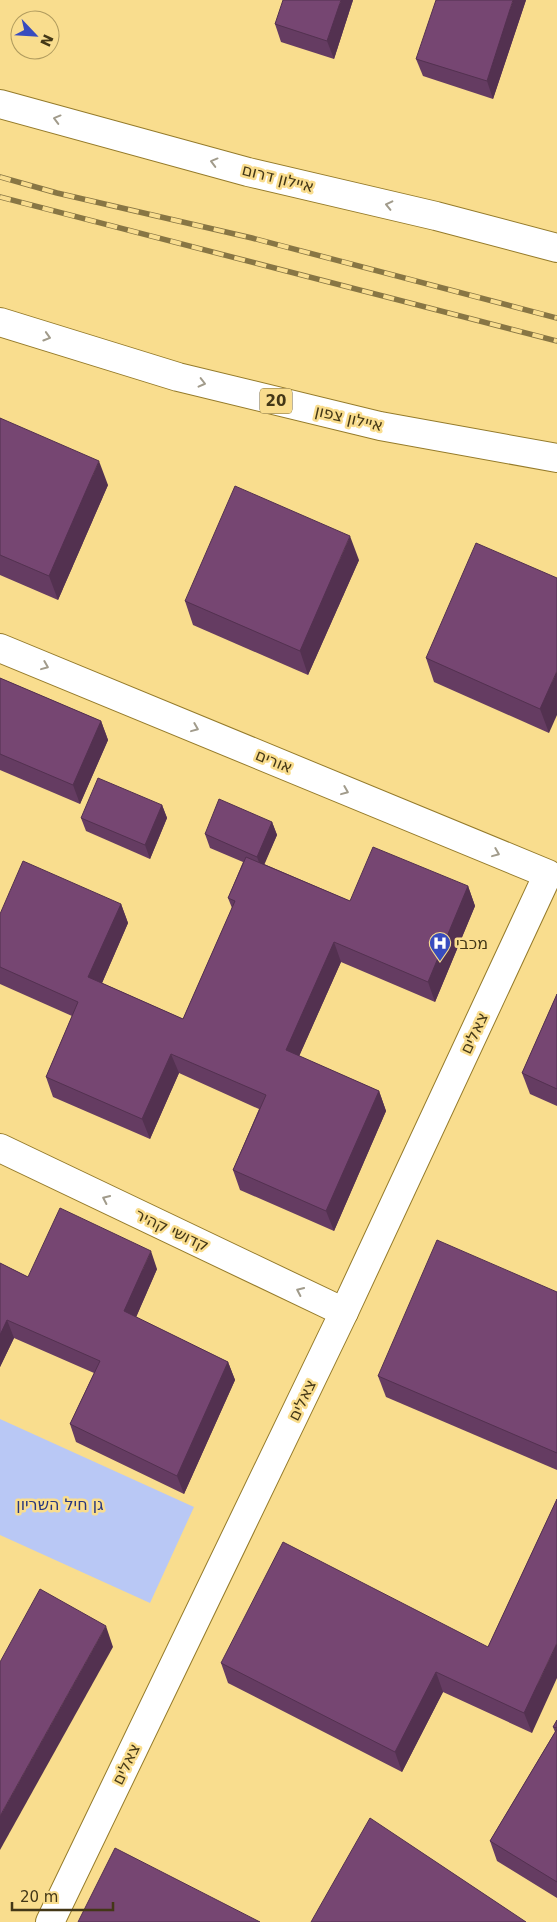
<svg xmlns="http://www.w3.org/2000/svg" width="557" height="1922" viewBox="0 0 557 1922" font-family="'DejaVu Sans',Heebo,sans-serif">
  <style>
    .green { fill: #b9c8f5 }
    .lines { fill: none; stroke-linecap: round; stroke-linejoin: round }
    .minor-casing { stroke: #957b2b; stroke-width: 30 }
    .motorway-casing { stroke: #957b2b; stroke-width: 30 }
    .minor { stroke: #fff; stroke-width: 28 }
    .motorway { stroke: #fff; stroke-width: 28 }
    .rail-casing { stroke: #887644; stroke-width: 5.5 }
    .rail { stroke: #f9dd8e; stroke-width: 4; stroke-dasharray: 11; stroke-linecap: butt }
    .wall { fill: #653c62 }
    .shaded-wall { fill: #533150 }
    .building { fill: #764672; stroke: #533150 }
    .oneway { stroke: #a19b8b }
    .labels { text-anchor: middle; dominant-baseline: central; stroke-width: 5; stroke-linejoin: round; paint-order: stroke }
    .shield { fill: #f9dd8e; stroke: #7a693b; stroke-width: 1 }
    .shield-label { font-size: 15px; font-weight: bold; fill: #433717 }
    .street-label { font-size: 16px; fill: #433717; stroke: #f9dd8e }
    .poi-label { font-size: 16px; fill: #433717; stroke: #f9dd8e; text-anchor: start }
    .park-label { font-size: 16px; fill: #28367d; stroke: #f9dd8e }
  </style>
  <rect width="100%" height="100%" fill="#f9dd8e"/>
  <polygon class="green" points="0,1419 194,1507 150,1603 0,1535"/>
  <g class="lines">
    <g class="minor-casing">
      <g id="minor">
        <polyline points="0,648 548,874 344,1312 50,1922"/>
        <polyline points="0,1148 344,1312"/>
      </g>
    </g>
    <g class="motorway-casing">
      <g id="motorway">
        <polyline points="0,104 248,172 436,216 557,248"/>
        <polyline points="0,322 178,377 380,426 557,458"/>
      </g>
    </g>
    <use href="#minor" class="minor"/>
    <use href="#motorway" class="motorway"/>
    <g class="rail-casing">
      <g id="rail">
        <polyline points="0,177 57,193 252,238 557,318"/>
        <polyline points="0,197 557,341"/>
      </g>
    </g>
    <use href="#rail" class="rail"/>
  </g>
  <g class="wall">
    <polygon points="353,0 334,59 281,42 275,24"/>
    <polygon points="526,0 493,99 423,76 416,59"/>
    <polygon points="0,418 108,485 58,600 0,575"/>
    <polygon points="359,560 308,675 193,625 185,601"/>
    <polygon points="557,578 549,733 434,682 426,658"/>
    <polygon points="0,678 101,721 108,740 80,804 0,770"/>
    <polygon points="162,805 167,818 150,859 86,831 81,818"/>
    <polygon points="272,822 277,835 264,864 350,901 468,886 475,906 435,1002 341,962 299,1056 379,1091 386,1111 334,1231 240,1190 233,1170 259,1109 179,1073 150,1139 53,1097 46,1077 72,1016 0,984 0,914 121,904 128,923 102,983 183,1019 232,908 228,898 243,862 210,848 205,834"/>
    <polygon points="557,994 557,1106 530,1094 522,1073"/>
    <polygon points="0,1263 28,1277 157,1269 136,1317 228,1362 235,1380 184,1494 76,1442 70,1424 94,1373 14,1338 0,1367"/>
    <polygon points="557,1292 557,1470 386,1397 378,1376"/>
    <polygon points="557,1499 532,1733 443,1692 402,1772 228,1683 221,1663 488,1647"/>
    <polygon points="557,1720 557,1898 497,1861 490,1841 555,1732 553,1727"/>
  </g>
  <g class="shaded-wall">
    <polygon points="341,0 353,0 334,59 327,41"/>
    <polygon points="513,0 526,0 493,99 487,81"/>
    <polygon points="99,461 108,485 58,600 49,576"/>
    <polygon points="350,536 359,560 308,675 300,651"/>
    <polygon points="557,671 557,715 549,733 540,709"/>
    <polygon points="101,721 108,740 80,804 73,785"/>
    <polygon points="162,805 167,818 150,859 145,845"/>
    <polygon points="272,822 277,835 262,870 257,857"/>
    <polygon points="468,886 475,906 435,1002 428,982"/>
    <polygon points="121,904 128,923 96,997 88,977"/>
    <polygon points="334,942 341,962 293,1070 286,1050"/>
    <polygon points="171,1054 179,1073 150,1139 142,1119"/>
    <polygon points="379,1091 386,1111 334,1231 326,1211"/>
    <polygon points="151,1251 157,1269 131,1329 124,1311"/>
    <polygon points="7,1320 14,1338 0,1367 0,1335"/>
    <polygon points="228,1362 235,1380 184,1494 177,1476"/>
    <polygon points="106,1626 113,1647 0,1850 0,1816"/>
    <polygon points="557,1643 557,1678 532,1733 524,1713"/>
    <polygon points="436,1672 443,1692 402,1772 395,1752"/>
  </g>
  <g class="building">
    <polygon points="283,0 341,0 327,41 275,24"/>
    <polygon points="436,0 513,0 487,81 416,59"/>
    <polygon points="0,418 99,461 49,576 0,555"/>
    <polygon points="235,486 350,536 300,651 185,601"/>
    <polygon points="476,543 557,578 557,671 540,709 426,658"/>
    <polygon points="0,678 101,721 73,785 0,754"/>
    <polygon points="98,778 162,805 145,845 81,818"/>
    <polygon points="219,799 272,822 257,857 205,834"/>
    <polygon points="373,847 468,886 428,982 334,942 286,1050 379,1091 326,1211 233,1170 266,1095 171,1054 142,1119 46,1077 78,1002 0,967 0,914 23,861 121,904 88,977 183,1019 235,901 228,898 246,857 350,901"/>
    <polygon points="557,994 557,1089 522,1073"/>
    <polygon points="60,1208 151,1251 124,1311 228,1362 177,1476 70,1424 100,1361 7,1320 0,1335 0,1263 28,1277"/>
    <polygon points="437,1240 557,1292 557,1453 378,1376"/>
    <polygon points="557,1499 557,1643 524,1713 436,1672 395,1752 221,1663 283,1542 488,1647"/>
    <polygon points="40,1589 106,1626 0,1816 0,1662"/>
    <polygon points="557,1720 557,1728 553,1727"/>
    <polygon points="557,1729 557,1882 490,1841"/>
    <polygon points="370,1818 526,1922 311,1922"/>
    <polygon points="115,1848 260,1922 78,1922"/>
  </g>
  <defs><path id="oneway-chevron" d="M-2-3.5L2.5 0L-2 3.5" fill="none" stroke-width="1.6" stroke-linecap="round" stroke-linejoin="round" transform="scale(1.25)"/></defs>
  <g class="oneway">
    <use href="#oneway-chevron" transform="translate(57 119) rotate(-165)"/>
    <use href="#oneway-chevron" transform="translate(214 162) rotate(-165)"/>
    <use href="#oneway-chevron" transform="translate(389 205) rotate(-167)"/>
    <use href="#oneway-chevron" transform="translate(47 337) rotate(17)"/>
    <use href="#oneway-chevron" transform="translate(202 383) rotate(14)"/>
    <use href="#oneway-chevron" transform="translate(45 666) rotate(22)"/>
    <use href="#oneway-chevron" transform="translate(195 728) rotate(22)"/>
    <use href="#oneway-chevron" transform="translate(345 791) rotate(22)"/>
    <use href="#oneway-chevron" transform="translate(496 853) rotate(22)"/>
    <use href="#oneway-chevron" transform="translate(106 1199) rotate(-155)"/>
    <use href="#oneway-chevron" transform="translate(300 1291) rotate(-155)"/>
  </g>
  <defs>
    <g id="hospital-pin" transform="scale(1.125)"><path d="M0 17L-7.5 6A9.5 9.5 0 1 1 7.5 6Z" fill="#384cbf" stroke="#f9dd8e"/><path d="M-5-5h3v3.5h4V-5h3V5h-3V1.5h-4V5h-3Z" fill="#fff"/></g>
  </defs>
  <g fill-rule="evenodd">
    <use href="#hospital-pin" x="440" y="943"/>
  </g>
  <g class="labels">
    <rect class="shield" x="260" y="388.5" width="32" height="25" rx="4"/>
    <g class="shield-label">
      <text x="276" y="401">20</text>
    </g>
    <g class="street-label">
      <text transform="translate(278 178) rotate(14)">איילון דרום</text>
      <text transform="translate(349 418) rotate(13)">איילון צפון</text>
      <text transform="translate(274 761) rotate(22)">אורים</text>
      <text transform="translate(474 1033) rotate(-65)">צאלים</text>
      <text transform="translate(172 1230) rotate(25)">קדושי קהיר</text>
      <text transform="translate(302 1400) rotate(-64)">צאלים</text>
      <text transform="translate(126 1764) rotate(-64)">צאלים</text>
    </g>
    <g class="poi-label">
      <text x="456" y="943">מכבי</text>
    </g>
    <g class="park-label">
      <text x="60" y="1504">גן חיל השריון</text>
    </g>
  </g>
  <g transform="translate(35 35) rotate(115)"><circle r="24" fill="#f9dd8e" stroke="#b09b5e"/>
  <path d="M0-4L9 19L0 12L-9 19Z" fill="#384cbf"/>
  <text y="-8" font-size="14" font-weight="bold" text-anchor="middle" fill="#433717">N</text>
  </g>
  <path d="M12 1902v8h101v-8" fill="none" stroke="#433717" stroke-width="2.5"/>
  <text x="20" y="1902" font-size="15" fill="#433717" stroke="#f9dd8e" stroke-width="4" paint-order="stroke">20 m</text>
</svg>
